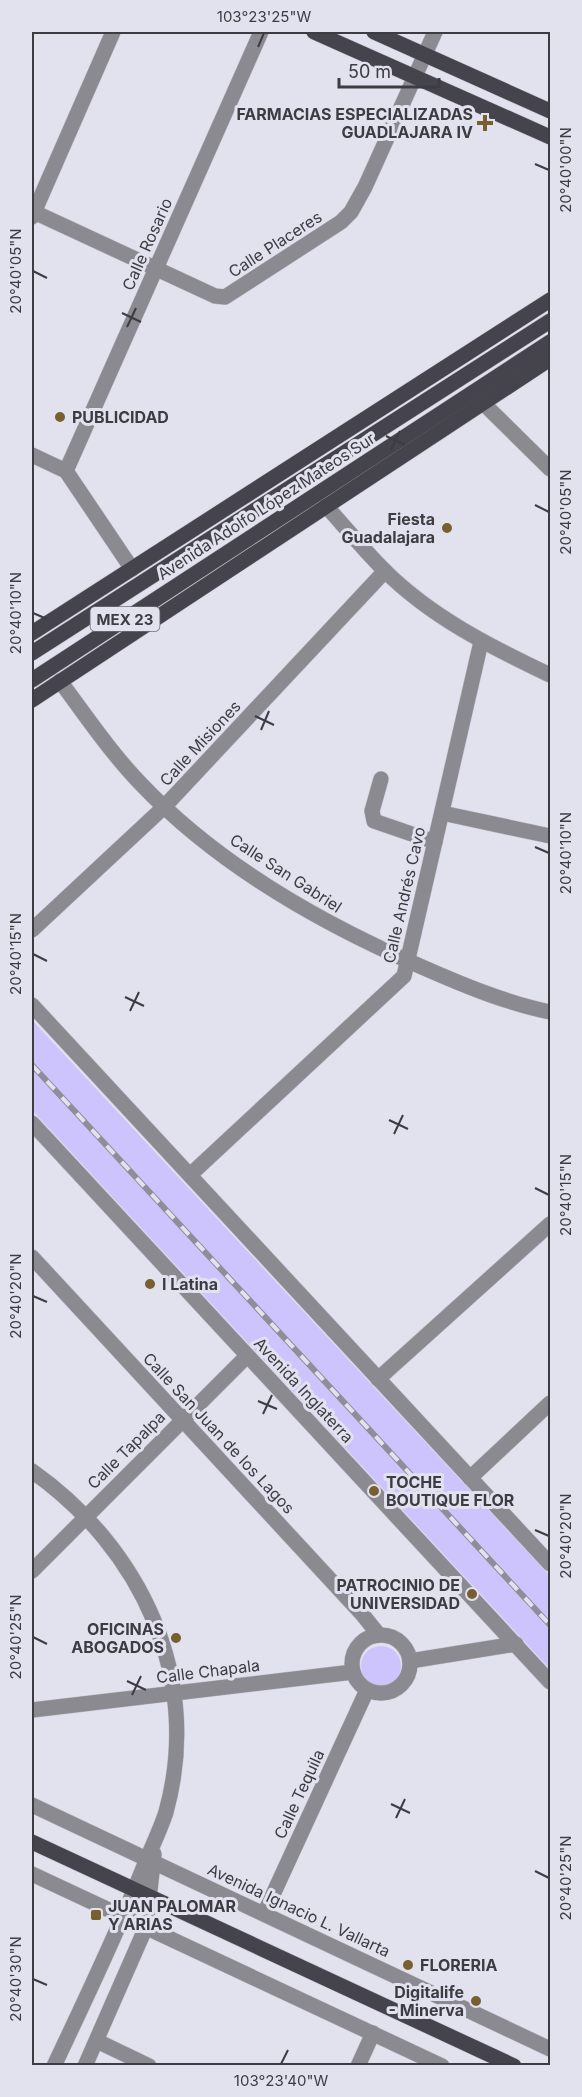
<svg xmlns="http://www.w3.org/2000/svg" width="582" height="2097" viewBox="0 0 582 2097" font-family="Inter,sans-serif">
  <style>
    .green { fill: #cdc4fe }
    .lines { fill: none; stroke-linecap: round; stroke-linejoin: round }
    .minor-casing { stroke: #bebdc8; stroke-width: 16 }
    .major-casing { stroke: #bebdc8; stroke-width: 16 }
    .minor { stroke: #8b8a90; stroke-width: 15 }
    .major { stroke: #45444d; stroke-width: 15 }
    .rail-casing { stroke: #8f8e98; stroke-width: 6 }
    .rail { stroke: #e2e1ee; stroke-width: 4; stroke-dasharray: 11; stroke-linecap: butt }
    .ticks { fill: none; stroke: #3d3c42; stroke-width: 2 }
    .poi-dot { fill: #785f30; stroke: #e2e1ee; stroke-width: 2 }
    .labels { text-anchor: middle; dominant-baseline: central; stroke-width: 6; stroke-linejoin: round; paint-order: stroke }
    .shield { fill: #e2e1ee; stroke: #6e6e76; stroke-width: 1.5 }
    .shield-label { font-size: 15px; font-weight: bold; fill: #3d3c42 }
    .poi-label { font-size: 16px; font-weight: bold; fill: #3d3c42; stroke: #e2e1ee; text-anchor: end }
    .street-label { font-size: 16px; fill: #3d3c42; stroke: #e2e1ee }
    .neatline { fill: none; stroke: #3d3c42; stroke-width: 2 }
    .ticks-label { font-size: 15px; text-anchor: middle; fill: #3d3c42 }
  </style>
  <rect width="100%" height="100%" fill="#e2e1ee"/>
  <g class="green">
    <polygon points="32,1020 550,1576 550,1669 32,1110"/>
    <circle cx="381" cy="1666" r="20"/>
  </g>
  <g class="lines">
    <g class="minor-casing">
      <g id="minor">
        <polyline points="34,212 215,296 225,297 341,222 351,212 365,187 435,32"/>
        <polyline points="32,217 113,32"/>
        <polyline points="483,403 550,469"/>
        <polyline points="32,455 66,471 132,569"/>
        <polyline points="66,471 261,32"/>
        <path d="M326 506C345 527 364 550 384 570 431 617 491 647 550 675"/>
        <path d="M60 681C86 716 111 753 141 784 218 865 320 923 422 967 463 985 506 1003 550 1012"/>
        <polyline points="381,779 372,811 374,821 435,842"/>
        <polyline points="442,813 550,836"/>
        <polyline points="32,930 164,807 385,571"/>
        <polyline points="32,1005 550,1564"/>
        <polyline points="32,1123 550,1682"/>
        <polyline points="190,1175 404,976 481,642"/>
        <polyline points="32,1257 362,1614 379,1635"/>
        <polyline points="378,1379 550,1224"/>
        <path d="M32 1471C141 1548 203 1678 166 1812 160 1831 151 1848 144 1866 117 1934 85 2000 54 2066"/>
        <polyline points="470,1478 550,1403"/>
        <polyline points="32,1571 247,1356"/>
        <circle cx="381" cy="1664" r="29"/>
        <polyline points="410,1661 516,1644"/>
        <polyline points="32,1710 353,1672"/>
        <polyline points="32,1805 550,2049"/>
        <polyline points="32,1874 442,2066"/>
        <polyline points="264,1914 367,1690"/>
        <polyline points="97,2041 149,2066"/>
        <polyline points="85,2066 146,1927 154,1854"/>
        <polyline points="358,2066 373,2033"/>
      </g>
    </g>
    <g class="major-casing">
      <g id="major">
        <polyline points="314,32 550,137"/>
        <polyline points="374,32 550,111"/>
        <polyline points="32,633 550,300"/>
        <polyline points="32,653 550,321"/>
        <polyline points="32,680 550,342"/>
        <polyline points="32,700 550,359"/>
        <polyline points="32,1842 514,2066"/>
      </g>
    </g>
    <use href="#minor" class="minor"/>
    <use href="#major" class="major"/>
    <g class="rail-casing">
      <polyline id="rail" points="32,1065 550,1625"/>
    </g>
    <use href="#rail" class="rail"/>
  </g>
  <path class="ticks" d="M258 47 264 33M535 164 549 170M33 271 47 278M122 313 141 322M127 327 136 308M386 436 405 445M391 450 400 431M535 505 549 512M33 613 47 619M255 716 274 725M261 730 269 711M535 847 549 853M33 954 47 961M125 997 144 1006M130 1011 139 992M389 1120 408 1129M394 1134 403 1115M535 1188 549 1195M33 1296 47 1302M258 1401 277 1409M263 1414 272 1395M535 1530 549 1536M33 1637 47 1644M127 1681 146 1690M132 1695 141 1676M391 1804 410 1813M396 1818 405 1799M535 1871 549 1878M33 1979 47 1985M281 2064 288 2050"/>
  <g class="poi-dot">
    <path d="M482 114h6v6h6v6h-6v6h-6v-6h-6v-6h6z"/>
    <circle cx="60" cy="417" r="6"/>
    <circle cx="447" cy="528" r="6"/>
    <circle cx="150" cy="1284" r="6"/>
    <circle cx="374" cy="1491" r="6"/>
    <circle cx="472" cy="1594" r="6"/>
    <circle cx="176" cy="1638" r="6"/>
    <rect x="90" y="1909" width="12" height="12" rx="3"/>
    <circle cx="408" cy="1965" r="6"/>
    <circle cx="476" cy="2001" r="6"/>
  </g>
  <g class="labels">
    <rect class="shield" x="90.5" y="607" width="69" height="24" rx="4.5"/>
    <g class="shield-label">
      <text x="125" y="619">MEX 23</text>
    </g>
    <g class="poi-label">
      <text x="473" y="114">FARMACIAS ESPECIALIZADAS<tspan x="473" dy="18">GUADLAJARA IV</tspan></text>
      <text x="72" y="417" text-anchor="start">PUBLICIDAD</text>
      <text x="435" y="519">Fiesta<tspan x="435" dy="18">Guadalajara</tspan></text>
      <text x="162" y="1284" text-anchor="start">I Latina</text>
      <text x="386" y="1482" text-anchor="start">TOCHE<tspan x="386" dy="18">BOUTIQUE FLOR</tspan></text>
      <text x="460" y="1585">PATROCINIO DE<tspan x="460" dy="18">UNIVERSIDAD</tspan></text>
      <text x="164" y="1629">OFICINAS<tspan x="164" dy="18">ABOGADOS</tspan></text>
      <text x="108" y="1906" text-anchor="start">JUAN PALOMAR<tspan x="108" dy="18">Y ARIAS</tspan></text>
      <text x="420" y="1965" text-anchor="start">FLORERIA</text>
      <text x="464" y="1992">Digitalife<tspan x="464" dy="18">- Minerva</tspan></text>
    </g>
    <g class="street-label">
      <text transform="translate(147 244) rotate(-66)">Calle Rosario</text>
      <text transform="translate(275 244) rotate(-33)">Calle Placeres</text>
      <text transform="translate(266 506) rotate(-33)">Avenida Adolfo López Mateos Sur</text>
      <text transform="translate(200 743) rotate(-47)">Calle Misiones</text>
      <text transform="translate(286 873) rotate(33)">Calle San Gabriel</text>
      <text transform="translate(404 895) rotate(-77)">Calle Andrés Cavo</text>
      <text transform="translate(304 1390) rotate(47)">Avenida Inglaterra</text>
      <text transform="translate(219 1433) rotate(47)">Calle San Juan de los Lagos</text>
      <text transform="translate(126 1450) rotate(-45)">Calle Tapalpa</text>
      <text transform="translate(208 1671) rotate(-7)">Calle Chapala</text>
      <text transform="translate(299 1794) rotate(-65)">Calle Tequila</text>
      <text transform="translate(299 1910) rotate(25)">Avenida Ignacio L. Vallarta</text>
    </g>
  </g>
  <rect width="582" height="2097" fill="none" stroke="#e2e1ee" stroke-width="66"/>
  <path d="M339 78v9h100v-9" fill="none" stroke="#3d3c42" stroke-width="3"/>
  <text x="348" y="78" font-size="18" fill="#3d3c42" stroke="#e2e1ee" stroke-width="4.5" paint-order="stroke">50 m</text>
  <rect x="33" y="33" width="516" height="2031" class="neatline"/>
  <g class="ticks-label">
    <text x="264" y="22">103°23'25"W</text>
    <text transform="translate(566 170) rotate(-90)" y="5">20°40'00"N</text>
    <text transform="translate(16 271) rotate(-90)" y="5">20°40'05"N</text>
    <text transform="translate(566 512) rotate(-90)" y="5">20°40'05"N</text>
    <text transform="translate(16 613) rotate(-90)" y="5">20°40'10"N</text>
    <text transform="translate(566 853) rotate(-90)" y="5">20°40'10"N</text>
    <text transform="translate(16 954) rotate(-90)" y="5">20°40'15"N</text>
    <text transform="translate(566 1195) rotate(-90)" y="5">20°40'15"N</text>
    <text transform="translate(16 1296) rotate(-90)" y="5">20°40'20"N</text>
    <text transform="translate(566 1536) rotate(-90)" y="5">20°40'20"N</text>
    <text transform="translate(16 1637) rotate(-90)" y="5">20°40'25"N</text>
    <text transform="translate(566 1878) rotate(-90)" y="5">20°40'25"N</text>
    <text transform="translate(16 1979) rotate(-90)" y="5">20°40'30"N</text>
    <text x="281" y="2086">103°23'40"W</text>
  </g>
</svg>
